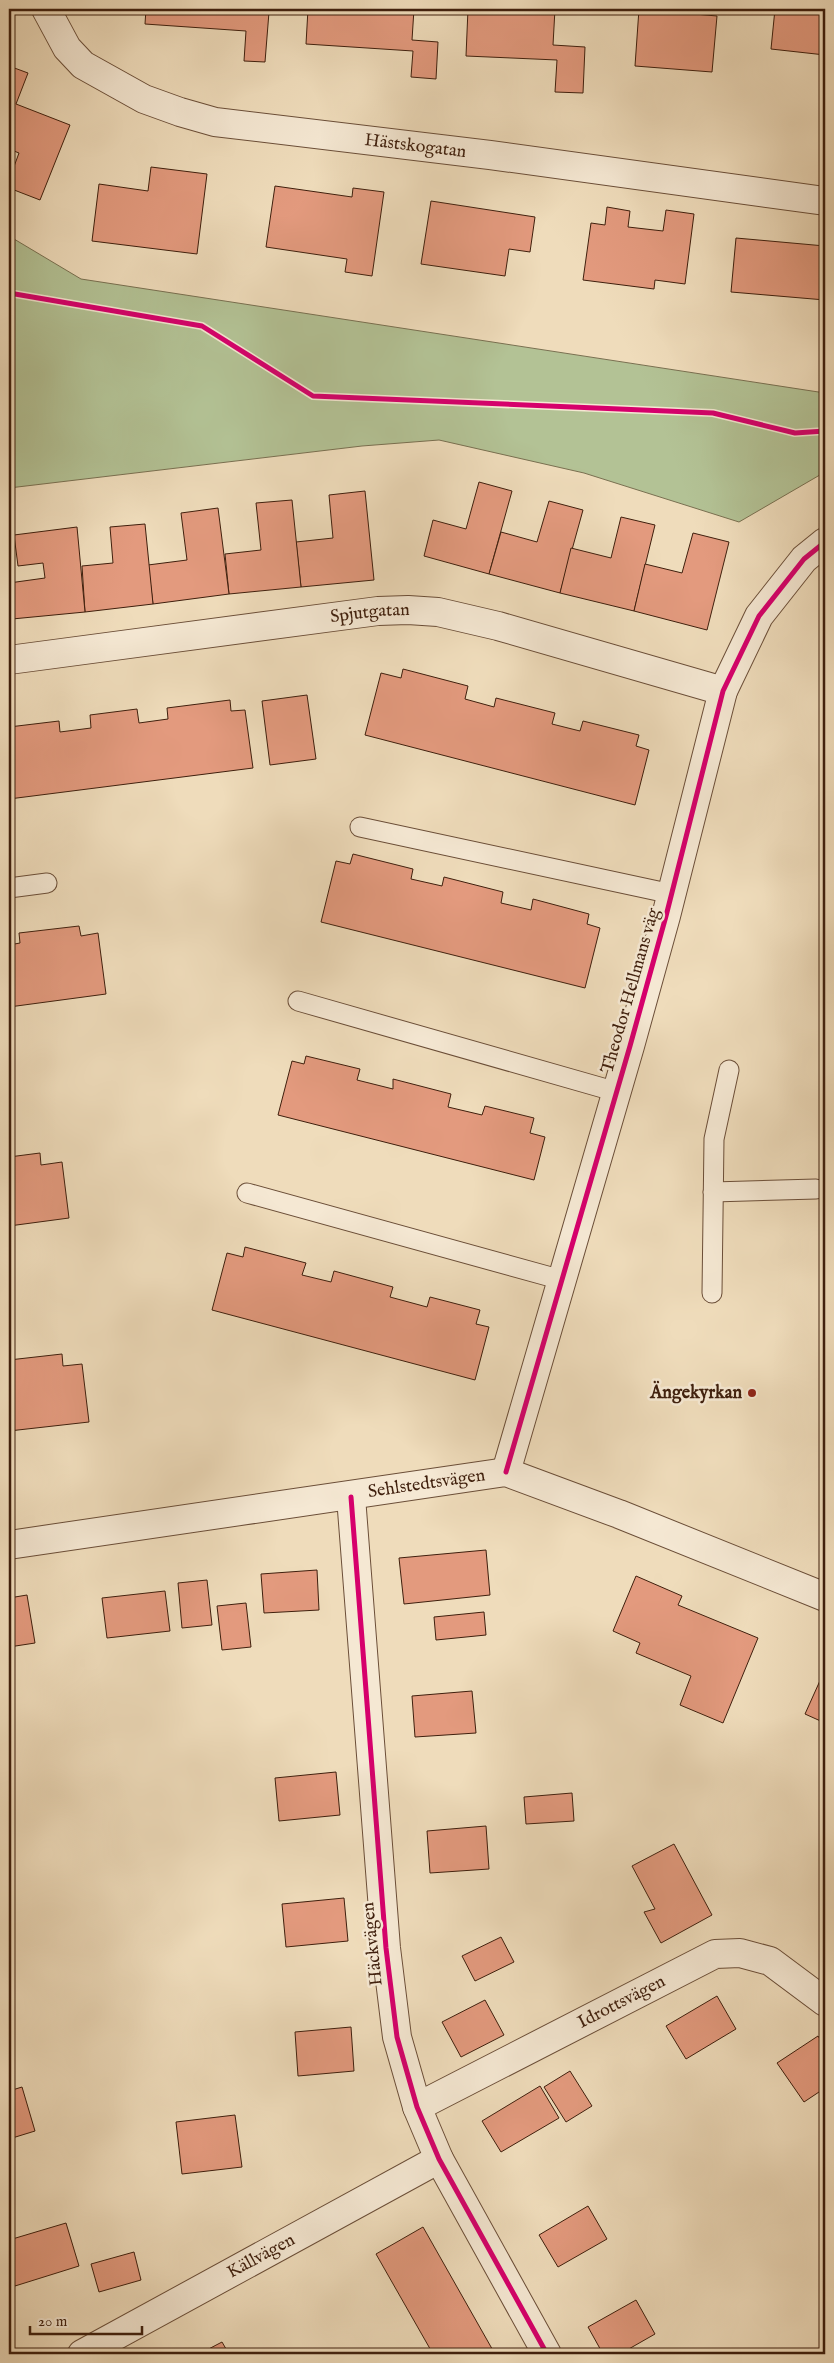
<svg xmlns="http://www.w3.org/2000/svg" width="834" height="2363" font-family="'IM FELL English',serif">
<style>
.green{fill:#b3c295;stroke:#797051}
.building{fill:#e39a7e;stroke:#3f1f0d}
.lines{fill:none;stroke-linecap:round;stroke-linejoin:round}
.lane-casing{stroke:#6b4e38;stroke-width:21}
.street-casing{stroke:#6b4e38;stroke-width:30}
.lane{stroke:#f5e8d3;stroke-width:19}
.street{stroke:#f5e8d3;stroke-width:28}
.cycleway-casing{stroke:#f5e8d3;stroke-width:8}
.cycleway{stroke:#d6006c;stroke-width:5}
.poi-dot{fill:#8f2418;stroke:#f5e8d3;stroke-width:2}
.labels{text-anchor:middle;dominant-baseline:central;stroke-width:5;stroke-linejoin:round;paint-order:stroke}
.street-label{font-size:18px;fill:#3f1f0d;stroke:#f5e8d3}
.poi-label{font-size:18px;font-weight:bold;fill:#3f1f0d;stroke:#f5e8d3;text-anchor:end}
</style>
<rect width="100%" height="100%" fill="#efdcbb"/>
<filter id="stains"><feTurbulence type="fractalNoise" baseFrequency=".004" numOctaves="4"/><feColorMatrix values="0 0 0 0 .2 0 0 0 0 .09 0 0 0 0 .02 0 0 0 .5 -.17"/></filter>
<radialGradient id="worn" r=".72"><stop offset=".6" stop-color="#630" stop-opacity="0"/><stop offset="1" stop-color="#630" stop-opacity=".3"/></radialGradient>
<polygon class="green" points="9,236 81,279 825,393 825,472 739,522 584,473 439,440 362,446 9,488"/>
<g class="building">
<polygon points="146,9 247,9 247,11 269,12 265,62 244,61 246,31 145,24"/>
<polygon points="308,9 414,9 412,40 438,42 436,79 411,77 413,51 306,44"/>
<polygon points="468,9 555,9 553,45 585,47 583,93 555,92 557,60 466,56"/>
<polygon points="639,9 717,16 712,72 635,66"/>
<polygon points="775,9 825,9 825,55 771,49"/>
<polygon points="9,66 28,73 16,104 70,125 40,200 9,188 9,180 19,153 9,149"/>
<polygon points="151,167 207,174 197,254 92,241 99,184 148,191"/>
<polygon points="275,186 352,197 353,188 384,192 372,276 345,272 347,259 266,247"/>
<polygon points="431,201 535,217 530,252 509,249 505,276 421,264"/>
<polygon points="607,207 630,211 628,227 663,231 666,210 694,214 685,284 655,280 654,289 583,280 591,223 605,225"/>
<polygon points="736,238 825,246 825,348 821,347 825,300 731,292"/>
<polygon points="479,482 512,491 489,574 424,556 433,520 466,529"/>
<polygon points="365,491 374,580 301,587 296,542 333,538 329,495"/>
<polygon points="292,500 301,587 229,594 225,554 261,550 256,503"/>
<polygon points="549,501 583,510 560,593 489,574 501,532 537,542"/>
<polygon points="218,508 229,594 153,604 148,565 187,560 181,513"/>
<polygon points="621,517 655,525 634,611 560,593 571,548 611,558"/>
<polygon points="145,524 153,604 85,612 82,566 113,563 110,527"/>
<polygon points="77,527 85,612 12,619 9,583 45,578 43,563 18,566 14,535"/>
<polygon points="693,533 729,542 707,630 634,611 645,564 682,573"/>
<polygon points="9,588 12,619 9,619"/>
<polygon points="403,669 468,686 465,699 494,707 496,698 555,713 552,724 580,731 583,721 639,735 636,746 649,750 635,805 365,735 381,673 401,678"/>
<polygon points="307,695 316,759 270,765 262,701"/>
<polygon points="230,700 231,711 245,710 253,768 9,799 9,727 59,721 60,732 91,728 90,715 137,709 139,723 168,719 167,708"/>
<polygon points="353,854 413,869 411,879 442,886 444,877 503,892 501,903 531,910 533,899 589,914 587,924 600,928 585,988 321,922 336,861 350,864"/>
<polygon points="79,926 81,936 98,933 106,994 9,1007 9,945 20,943 19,933"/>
<polygon points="306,1056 360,1069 357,1080 393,1089 393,1079 451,1094 448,1107 482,1115 485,1106 534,1118 530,1133 545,1137 534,1180 278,1115 292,1061 304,1064"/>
<polygon points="40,1153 41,1165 62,1162 69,1218 9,1226 9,1157"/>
<polygon points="245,1247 306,1263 302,1275 331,1282 334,1271 393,1287 390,1297 427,1307 430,1297 480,1310 476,1324 489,1327 475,1380 212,1310 227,1253 243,1257"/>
<polygon points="62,1354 63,1366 82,1364 89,1422 9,1431 9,1360"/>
<polygon points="486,1550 490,1595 404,1604 399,1558"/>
<polygon points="317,1570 319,1610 264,1613 261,1574"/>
<polygon points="636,1576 682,1596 678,1605 758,1638 723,1723 680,1705 691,1676 636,1653 640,1643 613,1631"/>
<polygon points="207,1580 212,1625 182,1628 178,1583"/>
<polygon points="165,1591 170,1631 107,1638 102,1598"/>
<polygon points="27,1595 35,1643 9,1647 9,1598"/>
<polygon points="246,1603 251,1647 222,1650 217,1606"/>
<polygon points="484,1612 486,1635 436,1640 434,1617"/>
<polygon points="823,1674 825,1675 825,1723 805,1714"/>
<polygon points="472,1691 476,1733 415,1737 412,1696"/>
<polygon points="336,1772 340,1815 279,1821 275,1778"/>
<polygon points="572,1793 574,1821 526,1824 524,1797"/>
<polygon points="486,1826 489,1869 430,1873 427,1831"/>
<polygon points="674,1844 712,1915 661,1943 644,1912 655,1909 632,1866"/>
<polygon points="344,1898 348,1941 286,1947 282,1904"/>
<polygon points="501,1937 514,1962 475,1981 462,1956"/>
<polygon points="717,1996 736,2029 686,2059 666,2026"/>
<polygon points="485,2000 504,2035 461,2057 442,2022"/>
<polygon points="9,2004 12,2016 9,2017"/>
<polygon points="351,2027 354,2071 298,2076 295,2032"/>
<polygon points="818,2036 825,2047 825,2088 804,2102 777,2063"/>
<polygon points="570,2071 592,2106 566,2122 544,2087"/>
<polygon points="540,2086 559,2118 501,2152 482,2121"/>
<polygon points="22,2087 35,2131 9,2139 9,2091"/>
<polygon points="235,2115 242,2167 182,2174 176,2122"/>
<polygon points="588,2206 607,2239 558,2267 539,2235"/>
<polygon points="66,2223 79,2266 15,2286 9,2265 9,2240"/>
<polygon points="423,2227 495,2354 433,2354 376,2254"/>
<polygon points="134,2252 141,2280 99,2292 91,2264"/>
<polygon points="636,2300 655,2334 620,2354 603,2354 588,2327"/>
<polygon points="222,2342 229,2354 199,2354"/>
</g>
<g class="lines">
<g class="lane-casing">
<g id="lane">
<polyline points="360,827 672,894"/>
<polyline points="9,888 47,883"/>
<polyline points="298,1001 617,1092"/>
<polyline points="713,1192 816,1189"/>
<polyline points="247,1193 562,1280"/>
<polyline points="712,1293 714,1139 729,1070"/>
</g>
</g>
<g class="street-casing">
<g id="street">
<path id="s1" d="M46 9 67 48 83 65 144 99 180 112 215 122 490 155 825 201"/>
<path id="s2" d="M9 660 378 611 408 610 438 612 498 626 723 691"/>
<polyline points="506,1472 630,1046 666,916 723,691 759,616 804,559 825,542"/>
<polyline points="351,1497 386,1948 397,2037 417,2107 439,2159 547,2354"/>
<path id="s3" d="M9 1545 506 1472 619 1514 825 1597"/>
<path id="s4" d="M417 2107 715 1954 740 1953 770 1961 825 2002"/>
<path id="s5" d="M82 2354 439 2159"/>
</g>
</g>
<use href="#lane" class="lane"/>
<use href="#street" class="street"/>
<g class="cycleway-casing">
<g id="cycleway">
<polyline points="9,293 202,326 313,396 713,413 795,433 825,431"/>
<polyline points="506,1472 630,1046 666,916 723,691 759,616 804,559 825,542"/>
<polyline points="351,1497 386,1948 397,2037 417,2107 439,2159 547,2354"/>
</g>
</g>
<use href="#cycleway" class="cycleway"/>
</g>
<circle class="poi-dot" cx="752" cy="1393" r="5"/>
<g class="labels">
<g class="street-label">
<text stroke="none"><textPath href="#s1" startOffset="414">Hästskogatan</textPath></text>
<text stroke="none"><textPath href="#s2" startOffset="364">Spjutgatan</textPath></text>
<text transform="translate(631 991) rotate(-74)">Theodor Hellmans väg</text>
<text stroke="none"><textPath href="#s3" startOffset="422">Sehlstedtsvägen</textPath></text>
<text transform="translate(373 1944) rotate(-96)">Häckvägen</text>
<text stroke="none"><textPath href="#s4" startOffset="230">Idrottsvägen</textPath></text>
<text stroke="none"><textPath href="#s5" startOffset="204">Källvägen</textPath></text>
</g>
<g class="poi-label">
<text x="742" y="1393">Ängekyrkan</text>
</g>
</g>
<rect width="834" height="2363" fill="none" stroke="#efdcbb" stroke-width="30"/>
<rect x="10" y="10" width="814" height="2343" fill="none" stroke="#3f1f0d" stroke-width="2.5"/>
<rect x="15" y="15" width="804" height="2333" fill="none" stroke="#3f1f0d"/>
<path d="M30 2326v8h112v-8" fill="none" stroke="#3f1f0d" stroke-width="2.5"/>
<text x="38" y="2326" font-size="15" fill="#3f1f0d" stroke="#f5e8d3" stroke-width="4" paint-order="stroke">20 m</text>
<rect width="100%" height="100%" filter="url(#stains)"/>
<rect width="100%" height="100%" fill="url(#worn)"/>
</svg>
